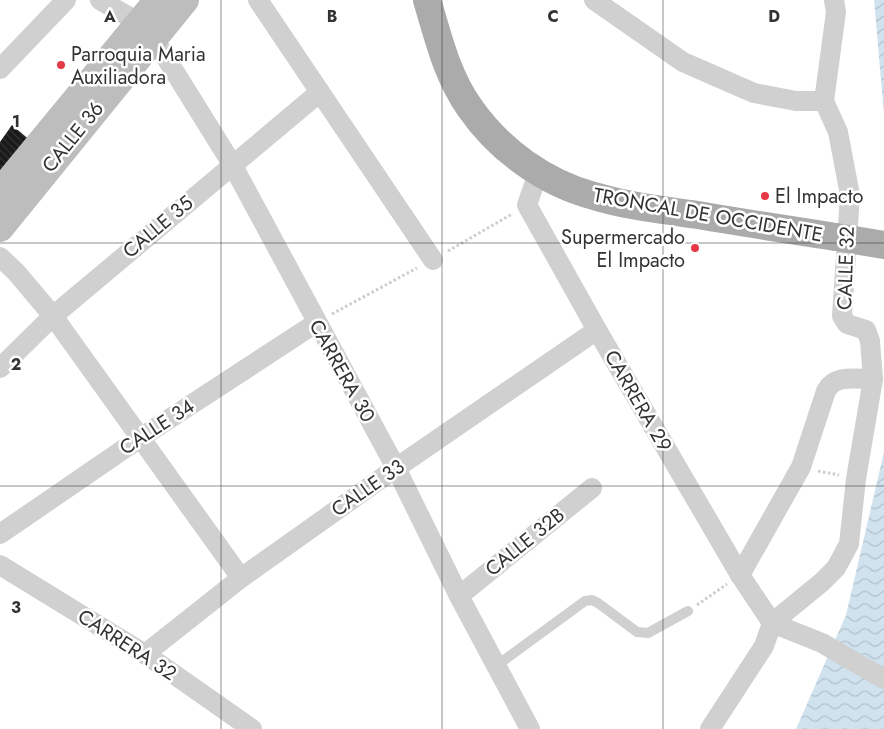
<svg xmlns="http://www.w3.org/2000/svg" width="884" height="729" font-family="Jost,sans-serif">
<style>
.water{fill:url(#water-waves)}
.building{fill:url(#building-back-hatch)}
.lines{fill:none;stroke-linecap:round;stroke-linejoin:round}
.path{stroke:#cdcdcd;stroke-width:3;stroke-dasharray:2.5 2.5;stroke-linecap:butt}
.lane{stroke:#d0d0d0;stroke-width:10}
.street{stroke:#d0d0d0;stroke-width:20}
.secondary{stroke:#bdbdbd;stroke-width:28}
.primary{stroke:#ababab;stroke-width:28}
.primary-bridge{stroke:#ababab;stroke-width:28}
.grid{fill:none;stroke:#333;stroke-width:1;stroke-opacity:0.55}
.poi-dot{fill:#e63946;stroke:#fff;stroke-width:2}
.labels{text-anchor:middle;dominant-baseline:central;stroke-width:5;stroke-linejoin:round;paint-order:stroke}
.poi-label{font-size:20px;fill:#333;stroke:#fff;text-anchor:start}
.street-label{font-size:20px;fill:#333;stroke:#fff}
.grid-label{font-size:16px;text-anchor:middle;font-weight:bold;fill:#333;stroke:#fff;stroke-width:5;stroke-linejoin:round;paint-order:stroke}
</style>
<defs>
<pattern id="water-waves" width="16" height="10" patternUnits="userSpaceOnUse" patternTransform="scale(1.25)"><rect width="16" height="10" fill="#cfe2ee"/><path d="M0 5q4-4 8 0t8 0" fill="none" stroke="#b2c2cd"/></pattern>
<pattern id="building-back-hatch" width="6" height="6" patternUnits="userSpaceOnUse" patternTransform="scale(1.25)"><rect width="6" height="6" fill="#1a1a1a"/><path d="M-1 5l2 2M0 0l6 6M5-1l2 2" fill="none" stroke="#333"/></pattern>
</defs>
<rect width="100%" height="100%" fill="#fff"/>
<g class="water">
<polygon points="874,0 884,0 884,114"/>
<polygon points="884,452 884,729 796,729 846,615"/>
</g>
<polygon class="building" points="12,125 32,142 0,188 0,142"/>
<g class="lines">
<g class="path">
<polyline points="448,251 512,214"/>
<polyline points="332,314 417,268"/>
<polyline points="818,471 839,475"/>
<polyline points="697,605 727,584"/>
</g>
<polyline class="lane" points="496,666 585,601 592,600 598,603 637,632 648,633 688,611"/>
<g class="street">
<polyline points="100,0 138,22 153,37 232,164 396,468 459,596 530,729"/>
<polyline points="258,0 433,260"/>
<polyline points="594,0 683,62 754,93 796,101 824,101"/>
<polyline points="0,69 66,0"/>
<polyline points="824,101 836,12 834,0"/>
<polyline points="538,173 527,205 597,330 740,575 772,623 822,643 884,679"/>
<polyline points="0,257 16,272 53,316 241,578"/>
<polyline points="0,368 53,316 320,92"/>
<polyline points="0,534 140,438 316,323"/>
<polyline points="0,565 145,654 252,729"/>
<path d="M740 575 801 467 826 391C835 374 856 379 873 379"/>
<polyline points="459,596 592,488"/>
<polyline points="145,654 241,578 396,468 597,330"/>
<polyline points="710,729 764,646 772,623 822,582 836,568 849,544 856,479 873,379 870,341 866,330 847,324 842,316 850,195 838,132 824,101"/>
</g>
<g class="secondary">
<polyline points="0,192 158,0"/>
<polyline points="0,228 185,0"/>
</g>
<path class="primary" d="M427 0C438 37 447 76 470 108 499 150 545 183 594 196 627 206 663 210 698 215 744 223 790 230 836 237"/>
<polyline class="primary-bridge" points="836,237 884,245"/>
</g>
<path class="grid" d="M221 0V729M442 0V729M663 0V729M0 243H884M0 486H884"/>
<g class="poi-dot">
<circle cx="61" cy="65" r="5"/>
<circle cx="765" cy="196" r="5"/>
<circle cx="695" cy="248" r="5"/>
</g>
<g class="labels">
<g class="poi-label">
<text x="71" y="54">Parroquia Maria<tspan x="71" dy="23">Auxiliadora</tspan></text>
<text x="775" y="196">El Impacto</text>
<text x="685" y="237" text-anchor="end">Supermercado<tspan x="685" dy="23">El Impacto</tspan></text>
</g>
<g class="street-label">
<text transform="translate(73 137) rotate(-51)">CALLE 36</text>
<text transform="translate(708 215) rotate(10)">TRONCAL DE OCCIDENTE</text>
<text transform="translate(158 227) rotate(-40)">CALLE 35</text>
<text transform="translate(846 268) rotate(-88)">CALLE 32</text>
<text transform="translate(342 371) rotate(61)">CARRERA 30</text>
<text transform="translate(638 401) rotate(60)">CARRERA 29</text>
<text transform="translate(157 427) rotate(-33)">CALLE 34</text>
<text transform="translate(368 488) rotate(-35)">CALLE 33</text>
<text transform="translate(525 542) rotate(-39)">CALLE 32B</text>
<text transform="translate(127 645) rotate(33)">CARRERA 32</text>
</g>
</g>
<g class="grid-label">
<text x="110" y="22">A</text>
<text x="332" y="22">B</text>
<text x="553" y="22">C</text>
<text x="774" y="22">D</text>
<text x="16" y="127">1</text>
<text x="16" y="370">2</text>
<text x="16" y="613">3</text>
</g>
</svg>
